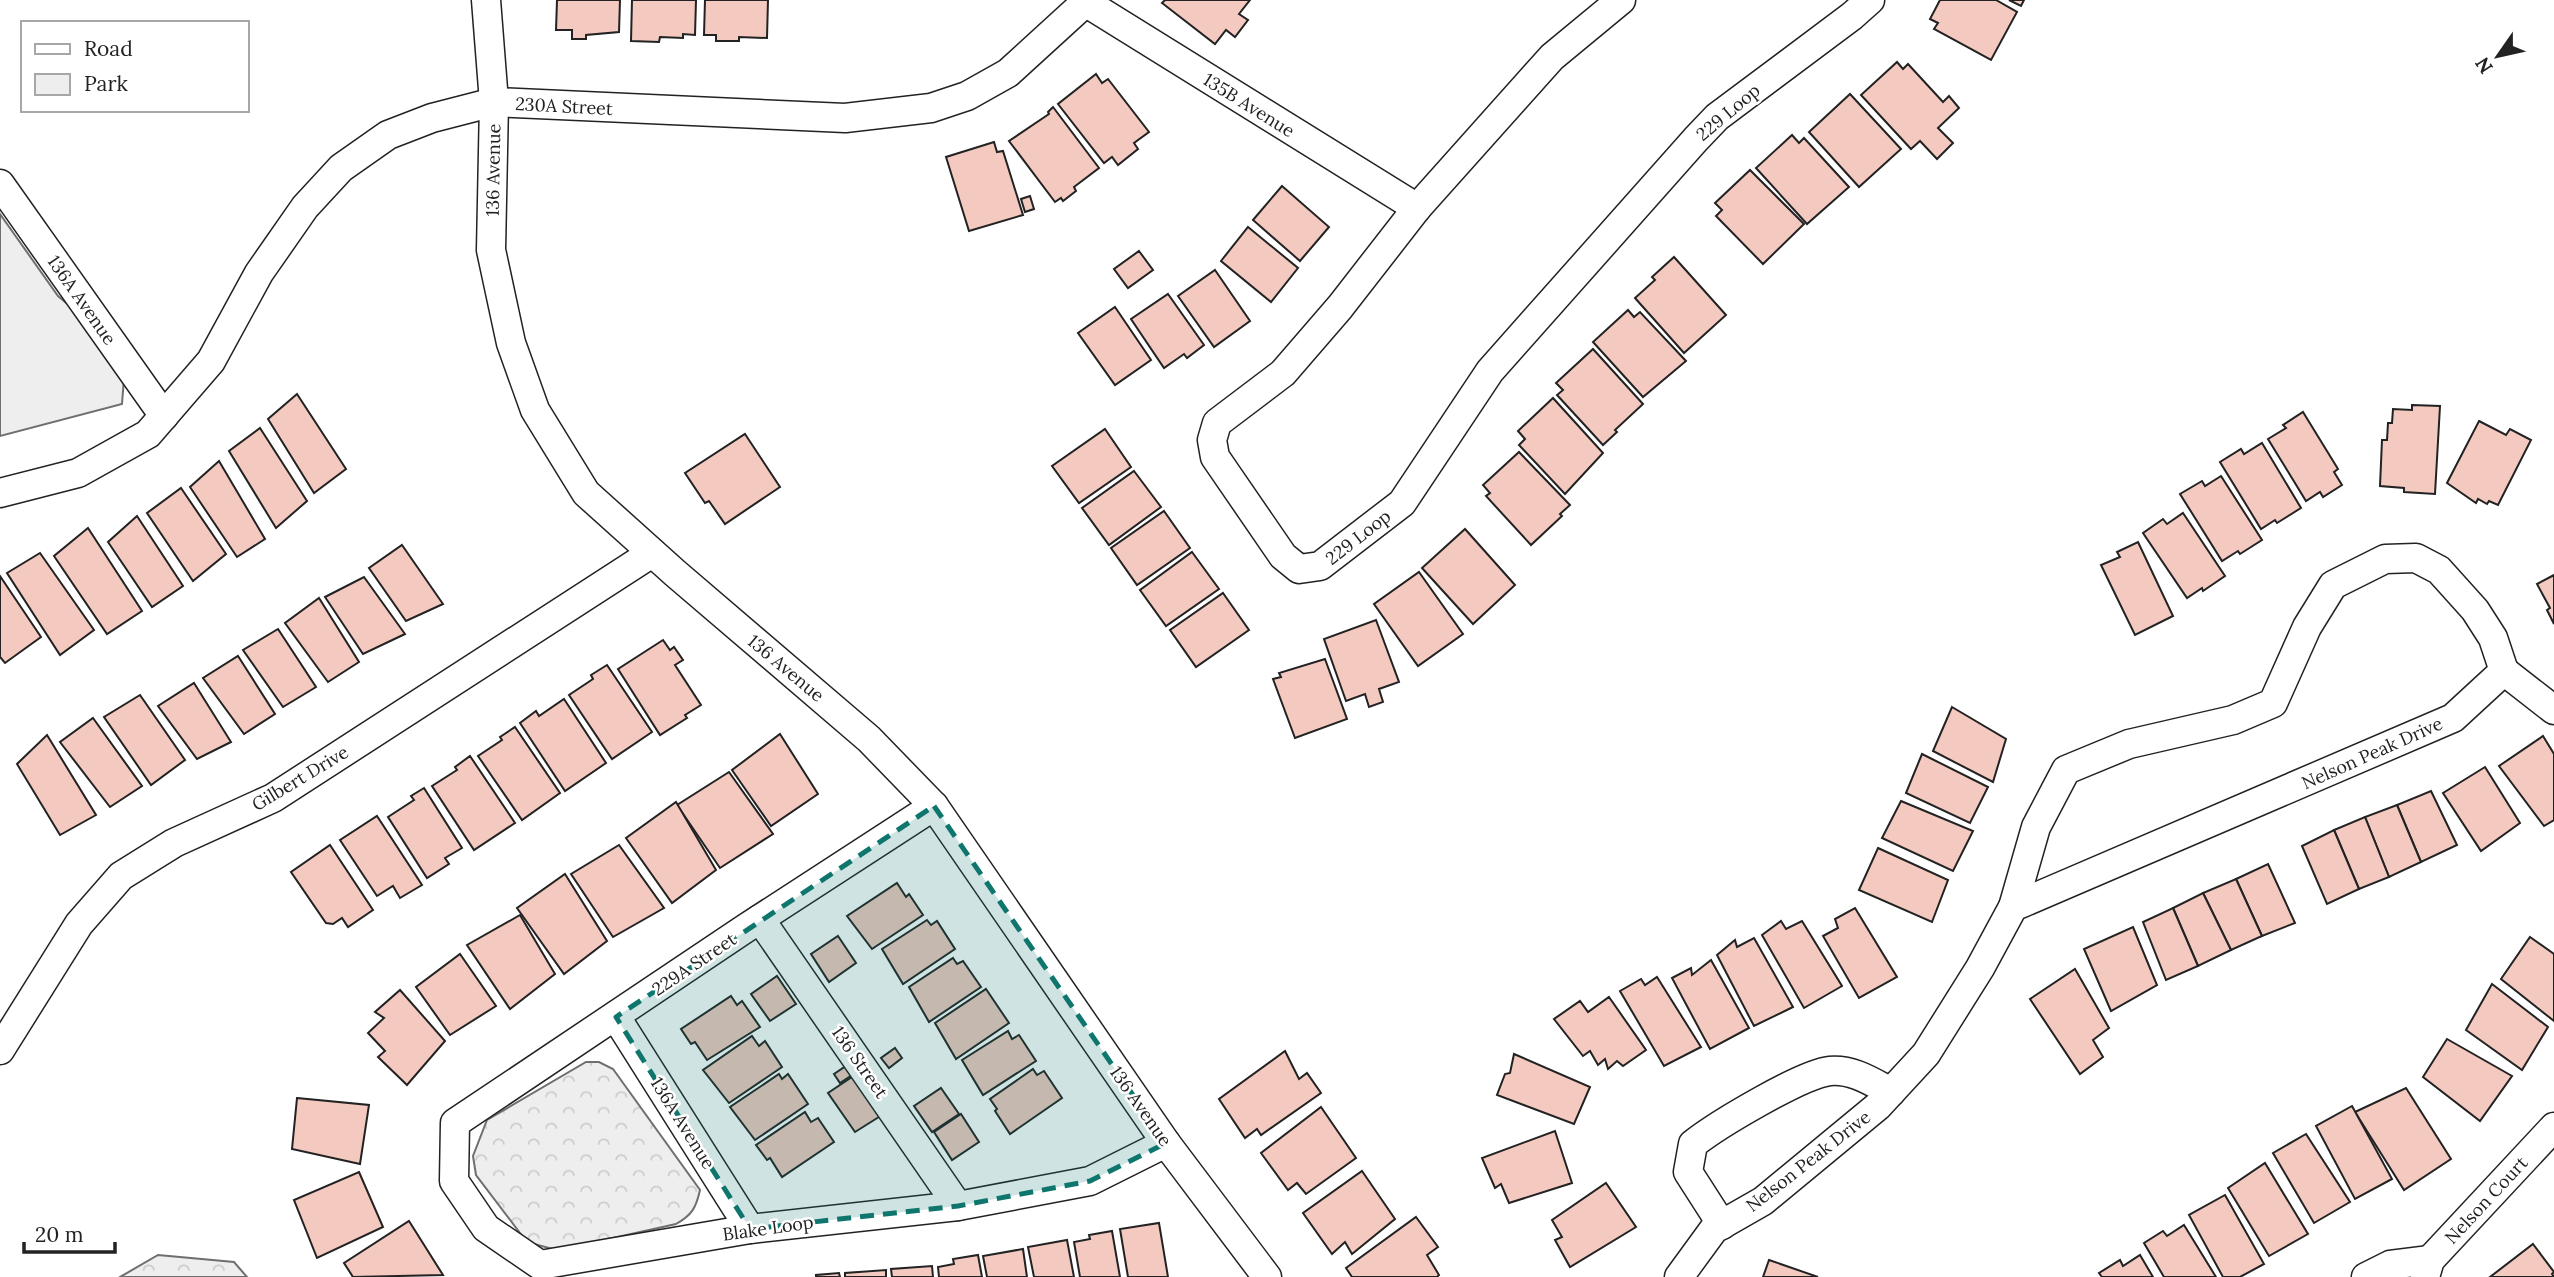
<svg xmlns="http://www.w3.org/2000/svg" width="2554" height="1277" font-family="Lora,serif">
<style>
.forest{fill:url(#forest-crowns);stroke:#6f6f6f;stroke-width:2}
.park{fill:#eee;stroke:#6f6f6f;stroke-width:2}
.building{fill:#f3c9c0;stroke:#222;stroke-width:2}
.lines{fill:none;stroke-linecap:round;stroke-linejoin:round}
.street-casing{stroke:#222;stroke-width:31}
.street{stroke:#fff;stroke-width:28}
.marked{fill:#0f766e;fill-opacity:0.2;stroke:#0f766e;stroke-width:5;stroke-dasharray:14 9;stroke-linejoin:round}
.labels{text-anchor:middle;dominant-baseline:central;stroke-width:5;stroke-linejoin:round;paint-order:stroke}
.street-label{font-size:18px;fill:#222;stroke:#fff}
</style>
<defs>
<pattern id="forest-crowns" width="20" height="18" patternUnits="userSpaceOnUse" patternTransform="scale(1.75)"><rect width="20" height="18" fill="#eee"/><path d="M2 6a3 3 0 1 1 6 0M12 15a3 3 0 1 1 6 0" fill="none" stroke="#ccc"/></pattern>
</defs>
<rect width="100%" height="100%" fill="#fff"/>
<g class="forest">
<path d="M586 1062H599L613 1069 700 1190C696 1208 692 1215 676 1224L559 1250 549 1248 534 1244 523 1237 476 1175 473 1156 487 1120Z"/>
<polygon points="158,1255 234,1262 247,1277 120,1277"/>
</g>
<polygon class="park" points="0,214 58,296 126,353 122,404 0,436"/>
<g class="building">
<polygon points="557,0 620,0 619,32 586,35 586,39 572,39 572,30 556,30"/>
<polygon points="632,0 696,0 695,35 683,34 683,38 660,37 659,42 631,41"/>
<polygon points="705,0 768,0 767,38 739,37 739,41 716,41 716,35 704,35"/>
<polygon points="1165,0 1250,0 1239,14 1248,20 1235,37 1226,30 1215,44 1162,3"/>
<polygon points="1940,0 1996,0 2017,12 1991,60 1934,29 1938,23 1930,19"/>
<polygon points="2009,0 2024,0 2021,6"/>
<polygon points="1897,62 1903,69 1908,64 1943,102 1949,96 1959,108 1938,128 1953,143 1937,159 1920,141 1911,149 1861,95"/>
<polygon points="1096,74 1102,83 1108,79 1149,132 1134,143 1138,149 1118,165 1112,157 1104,163 1058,104"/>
<polygon points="1850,94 1901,149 1859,187 1809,132"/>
<polygon points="1053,107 1099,168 1074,187 1076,191 1063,201 1061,198 1055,202 1009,141 1049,114 1048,112"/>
<polygon points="1792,135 1799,143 1804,138 1849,187 1807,224 1756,168"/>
<polygon points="994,142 997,152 1003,151 1023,215 969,231 946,157"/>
<polygon points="1750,170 1804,224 1763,264 1716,216 1722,210 1715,203"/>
<polygon points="1282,186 1329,227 1300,261 1253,220"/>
<polygon points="1030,196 1034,209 1025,212 1021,199"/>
<polygon points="1248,227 1298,268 1271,302 1221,261"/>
<polygon points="1139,251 1153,270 1128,288 1114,269"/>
<polygon points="1674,257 1726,315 1684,353 1635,298 1655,280 1652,277"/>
<polygon points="1215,270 1250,321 1214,347 1178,296"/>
<polygon points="1168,294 1204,345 1187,358 1184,354 1164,368 1131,319"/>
<polygon points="1115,307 1151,360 1115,385 1078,333"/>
<polygon points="1628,310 1634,317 1640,312 1686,361 1643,397 1593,342"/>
<polygon points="1593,349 1643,404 1615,430 1617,432 1603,445 1557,395 1563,390 1556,383"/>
<polygon points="297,394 346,469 314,493 268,419"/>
<polygon points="1553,398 1603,453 1565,494 1519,445 1525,439 1518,431"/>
<polygon points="2412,405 2440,406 2435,494 2404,492 2404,488 2380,486 2382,440 2387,440 2388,423 2392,423 2393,409 2412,410"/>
<polygon points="2303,412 2338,469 2334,472 2342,485 2323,497 2320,492 2306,501 2268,439 2286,428 2283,425"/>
<polygon points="2479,421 2506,435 2510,429 2531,440 2498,505 2489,501 2487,504 2478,499 2476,503 2447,483"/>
<polygon points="260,428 307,501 276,528 229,451"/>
<polygon points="1105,429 1131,467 1079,503 1052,466"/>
<polygon points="745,434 780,487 725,524 709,501 705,503 685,473"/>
<polygon points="2262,443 2301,508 2277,523 2275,520 2261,529 2220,462 2241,449 2244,454"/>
<polygon points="1519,452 1570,505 1560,514 1562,516 1531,545 1486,496 1490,493 1483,485"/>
<polygon points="219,461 265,539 237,557 190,487"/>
<polygon points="1134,471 1161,507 1109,545 1082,508"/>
<polygon points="2221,476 2262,540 2240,554 2238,551 2222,561 2180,494 2202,481 2205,486"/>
<polygon points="181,488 226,554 193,581 147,513"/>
<polygon points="1164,511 1190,548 1137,585 1111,548"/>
<polygon points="2183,513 2225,576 2203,591 2202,588 2187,598 2143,533 2163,519 2167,524"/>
<polygon points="137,516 183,586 152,607 108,542"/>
<polygon points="88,528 142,611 107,634 54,556"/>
<polygon points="1465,529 1515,585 1473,624 1422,568"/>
<polygon points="2138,542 2173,616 2135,635 2101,565 2120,557 2117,552"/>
<polygon points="402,545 443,604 406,621 369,568"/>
<polygon points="1192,552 1219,589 1166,626 1140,590"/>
<polygon points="40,553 94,630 60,655 7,573"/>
<polygon points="1419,572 1463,634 1418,666 1374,604"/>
<polygon points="2554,575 2554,624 2547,610 2550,608 2537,584"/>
<polygon points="0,576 41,637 5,663 0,657"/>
<polygon points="364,577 405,634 363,654 325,597"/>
<polygon points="1223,593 1249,630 1196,667 1170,630"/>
<polygon points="319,598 359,662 328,682 285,623"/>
<polygon points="1376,620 1399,682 1379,689 1383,702 1369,707 1365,694 1346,701 1324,639"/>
<polygon points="278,629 316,687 283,707 243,650"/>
<polygon points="663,640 670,650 674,647 683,660 675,665 701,705 685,715 687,718 660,735 618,669"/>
<polygon points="238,656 275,714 244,734 203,678"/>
<polygon points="1325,659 1347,719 1295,738 1273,679 1281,677 1279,673"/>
<polygon points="607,665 652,732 612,759 569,695 593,679 591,675"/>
<polygon points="194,683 231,742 197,759 158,706"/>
<polygon points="140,695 185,760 151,785 104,717"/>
<polygon points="564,699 606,763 565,791 520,723 536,711 539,716"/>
<polygon points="1952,707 2006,739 1993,782 1933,751"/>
<polygon points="93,718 142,786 110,807 60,742"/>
<polygon points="515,727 560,793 522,820 478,756 502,740 500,737"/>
<polygon points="780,734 818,794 771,826 732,770"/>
<polygon points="47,735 96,815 60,835 17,764"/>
<polygon points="2543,736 2554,754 2554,820 2544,826 2499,766"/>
<polygon points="1922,754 1988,787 1970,823 1906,793"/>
<polygon points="470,756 515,823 474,850 432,786 457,770 455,767"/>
<polygon points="2485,767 2520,823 2481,851 2443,793"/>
<polygon points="729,772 773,834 720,868 677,805"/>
<polygon points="424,788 462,848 445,858 449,864 427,878 388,817 414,800 411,796"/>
<polygon points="2431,791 2457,845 2421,862 2397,805"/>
<polygon points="1901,801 1973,831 1953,871 1882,838"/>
<polygon points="676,802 716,870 672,903 626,838"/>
<polygon points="2397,805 2421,862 2389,877 2365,817"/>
<polygon points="377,816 422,885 400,898 393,886 377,896 340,840"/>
<polygon points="2365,817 2389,877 2359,889 2334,830"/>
<polygon points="2334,830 2359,889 2327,904 2302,846"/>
<polygon points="330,845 373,910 348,927 342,918 333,924 326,923 291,872"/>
<polygon points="619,845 664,908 613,937 571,874"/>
<polygon points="1878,848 1948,880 1932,922 1859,890"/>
<polygon points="2268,864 2295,923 2262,936 2236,879"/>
<polygon points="565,874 607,941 564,974 517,908"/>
<polygon points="2236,879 2262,936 2231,950 2203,893"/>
<polygon points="897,883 906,897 909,894 923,915 872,949 847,916"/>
<polygon points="2203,893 2231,950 2198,966 2173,908"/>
<polygon points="1855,908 1897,977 1859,998 1823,936 1838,928 1835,919"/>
<polygon points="2173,908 2198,966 2166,980 2143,922"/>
<polygon points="520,915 555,974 510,1009 467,945"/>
<polygon points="927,920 931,925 937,921 955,949 903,984 882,949"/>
<polygon points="1781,921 1786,929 1802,921 1842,986 1804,1008 1762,935"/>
<polygon points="2133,927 2157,985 2111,1011 2084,949"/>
<polygon points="838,936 856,963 829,982 811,954"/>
<polygon points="2530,937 2554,954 2554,1021 2501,979"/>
<polygon points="1754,938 1793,1007 1754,1026 1717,955 1735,940 1737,947"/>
<polygon points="460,954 496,1006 450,1035 416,987"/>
<polygon points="953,958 957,964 963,961 981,987 929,1022 909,987"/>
<polygon points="1711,960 1749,1028 1710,1049 1672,978 1691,968 1692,975"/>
<polygon points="2075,969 2109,1028 2093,1040 2103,1057 2080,1074 2030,999"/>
<polygon points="777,976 796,1004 770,1021 751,994"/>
<polygon points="1657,977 1701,1047 1664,1066 1620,991 1641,979 1645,985"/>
<polygon points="2492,984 2548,1027 2522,1070 2466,1030"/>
<polygon points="986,989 1009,1023 956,1059 935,1023"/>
<polygon points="400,990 445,1041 407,1085 378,1057 385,1051 368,1033 384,1018 375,1012"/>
<polygon points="731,996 737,1005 742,1001 760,1027 707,1060 695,1042 691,1044 681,1029"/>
<polygon points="1609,997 1646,1050 1623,1066 1617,1061 1608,1069 1605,1059 1598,1065 1590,1051 1583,1056 1554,1019 1580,1001 1588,1012"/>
<polygon points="1008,1031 1012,1039 1019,1035 1036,1061 983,1095 962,1060"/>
<polygon points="752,1036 759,1046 765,1041 782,1067 729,1103 703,1070"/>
<polygon points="2447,1039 2512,1076 2480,1121 2423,1077"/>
<polygon points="895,1048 902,1058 889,1068 881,1058"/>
<polygon points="1285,1051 1299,1079 1307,1073 1321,1093 1261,1135 1257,1129 1245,1138 1219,1099"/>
<polygon points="1514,1054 1590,1087 1574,1124 1497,1095 1505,1074 1510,1073"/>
<polygon points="846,1066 852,1075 840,1083 834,1074"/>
<polygon points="1033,1069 1037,1075 1044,1071 1062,1098 1010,1134 995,1111 997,1109 990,1099"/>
<polygon points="779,1074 782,1079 788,1074 808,1104 755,1140 730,1107"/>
<polygon points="855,1075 882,1115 855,1132 828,1093"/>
<polygon points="941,1088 959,1114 932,1132 914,1106"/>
<polygon points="2406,1088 2451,1159 2404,1190 2355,1112"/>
<polygon points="297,1098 369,1105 360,1164 292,1149"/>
<polygon points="2352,1106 2392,1179 2355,1199 2316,1126"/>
<polygon points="1321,1107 1356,1158 1306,1194 1297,1183 1288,1190 1261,1153"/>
<polygon points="805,1112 811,1122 818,1118 834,1142 782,1177 770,1158 767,1160 756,1145"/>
<polygon points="961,1114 979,1142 952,1160 934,1132"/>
<polygon points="1555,1131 1572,1183 1509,1203 1501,1184 1495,1188 1482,1158"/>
<polygon points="2306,1134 2350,1202 2314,1223 2273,1153"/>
<polygon points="2265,1163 2308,1234 2269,1256 2228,1188"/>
<polygon points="1362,1171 1395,1219 1352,1254 1345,1242 1332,1254 1303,1213"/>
<polygon points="359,1172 383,1227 317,1258 294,1200"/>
<polygon points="1606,1183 1636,1227 1570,1267 1555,1240 1562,1237 1552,1220"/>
<polygon points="2225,1195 2264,1264 2240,1277 2223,1277 2189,1215"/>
<polygon points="1416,1217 1438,1247 1427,1255 1439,1275 1437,1277 1352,1277 1346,1268"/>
<polygon points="409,1221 443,1275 353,1277 344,1263"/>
<polygon points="1159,1223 1168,1277 1128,1277 1120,1229"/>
<polygon points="2184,1225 2216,1277 2164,1277 2144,1243 2163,1231 2167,1236"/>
<polygon points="1112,1231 1120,1277 1080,1277 1074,1242 1090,1239 1089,1235"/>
<polygon points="1067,1240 1074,1277 1034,1277 1028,1247"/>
<polygon points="2533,1244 2554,1272 2552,1274 2554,1277 2490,1277"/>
<polygon points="1023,1249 1027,1277 987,1277 983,1256"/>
<polygon points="978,1255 982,1277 939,1277 938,1267 954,1264 953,1259"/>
<polygon points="2140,1255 2153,1277 2102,1277 2099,1273 2120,1260 2123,1266"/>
<polygon points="1769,1260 1818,1277 1763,1277"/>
<polygon points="932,1266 933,1277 892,1277 891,1269"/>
<polygon points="886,1270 886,1277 845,1277 845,1273"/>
<polygon points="839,1273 840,1277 816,1277 816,1275"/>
</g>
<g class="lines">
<g class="street-casing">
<g id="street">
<polyline points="486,0 494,102 491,250 511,343 535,410 586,493 675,573 869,739 934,806 1166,1143 1267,1277"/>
<polyline points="1082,0 1417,208"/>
<polyline points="1621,0 1552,57 1417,208 1340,307 1283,373 1217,423 1212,440 1215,457 1283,556 1299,569 1320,566 1402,503 1490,371 1696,139 1717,117 1852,16 1870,0"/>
<polyline points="0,184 164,416"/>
<polyline points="0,493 78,473 148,434 211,361 259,273 305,207 341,168 388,135 432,118 494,102 845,118 931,108 967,96 1008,73 1088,0"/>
<polyline points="2504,671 2554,710"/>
<polyline points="934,806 746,928 455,1123 454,1181 486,1228 540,1265 750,1229 958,1206 1090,1181 1166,1143"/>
<polyline points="2013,907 2036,827 2066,770 2129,744 2233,720 2273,703 2307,627 2333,585 2385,559 2416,558 2439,570 2475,610 2493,638 2504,671"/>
<polyline points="760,919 958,1206"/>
<polyline points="616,1017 750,1229"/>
<polyline points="0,1050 79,924 121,876 174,843 273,798 652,553"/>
<path d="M1722 1225 1688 1172 1693 1144C1717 1125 1802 1074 1830 1071 1853 1069 1872 1082 1891 1092"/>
<polyline points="1679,1277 1714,1229 1763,1201 1878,1106 1926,1054 1980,968 2013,907 2453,718 2504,671"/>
<polyline points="2366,1277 2390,1265 2430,1260"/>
<polyline points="2425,1277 2430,1260 2554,1127"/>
</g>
</g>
<use href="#street" class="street"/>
</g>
<path class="marked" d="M934 806 1166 1143 1090 1181 958 1206 750 1229 616 1017Z"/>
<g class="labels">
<g class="street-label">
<text transform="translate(1249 105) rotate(32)">135B Avenue</text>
<text transform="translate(564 106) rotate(3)">230A Street</text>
<text transform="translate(1728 112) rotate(-40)">229 Loop</text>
<text transform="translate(493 170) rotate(-89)">136 Avenue</text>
<text transform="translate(82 300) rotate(55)">136A Avenue</text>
<text transform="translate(1358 537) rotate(-38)">229 Loop</text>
<text transform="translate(786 668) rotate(40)">136 Avenue</text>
<text transform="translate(2372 753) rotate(-24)">Nelson Peak Drive</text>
<text transform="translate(300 778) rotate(-31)">Gilbert Drive</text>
<text transform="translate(694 964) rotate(-34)">229A Street</text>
<text transform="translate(860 1062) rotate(55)">136 Street</text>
<text transform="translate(1141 1106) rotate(55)">136 Avenue</text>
<text transform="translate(683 1123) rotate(58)">136A Avenue</text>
<text transform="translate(1808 1161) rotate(-38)">Nelson Peak Drive</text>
<text transform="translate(2486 1200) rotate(-47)">Nelson Court</text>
<text transform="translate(768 1228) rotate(-8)">Blake Loop</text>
</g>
</g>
<rect x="21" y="21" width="228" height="91" fill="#ffffff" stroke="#a7a7a7" stroke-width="2"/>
<rect x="35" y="44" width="35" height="10" fill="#ffffff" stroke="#a7a7a7" stroke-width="2"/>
<text x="84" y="56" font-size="21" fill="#222222">Road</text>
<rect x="35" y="74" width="35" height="21" fill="#eeeeee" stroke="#a7a7a7" stroke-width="2"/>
<text x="84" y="91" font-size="21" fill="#222222">Park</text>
<g transform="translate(2498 56) rotate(236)" stroke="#ffffff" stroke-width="5" paint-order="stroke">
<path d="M0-5L12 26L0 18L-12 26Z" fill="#222222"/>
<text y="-10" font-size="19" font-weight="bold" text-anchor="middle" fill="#222222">N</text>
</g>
<path d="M24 1242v10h91v-10" fill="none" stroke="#222222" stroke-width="3.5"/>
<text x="35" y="1242" font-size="21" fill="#222222" stroke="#ffffff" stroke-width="5" paint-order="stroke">20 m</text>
</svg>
